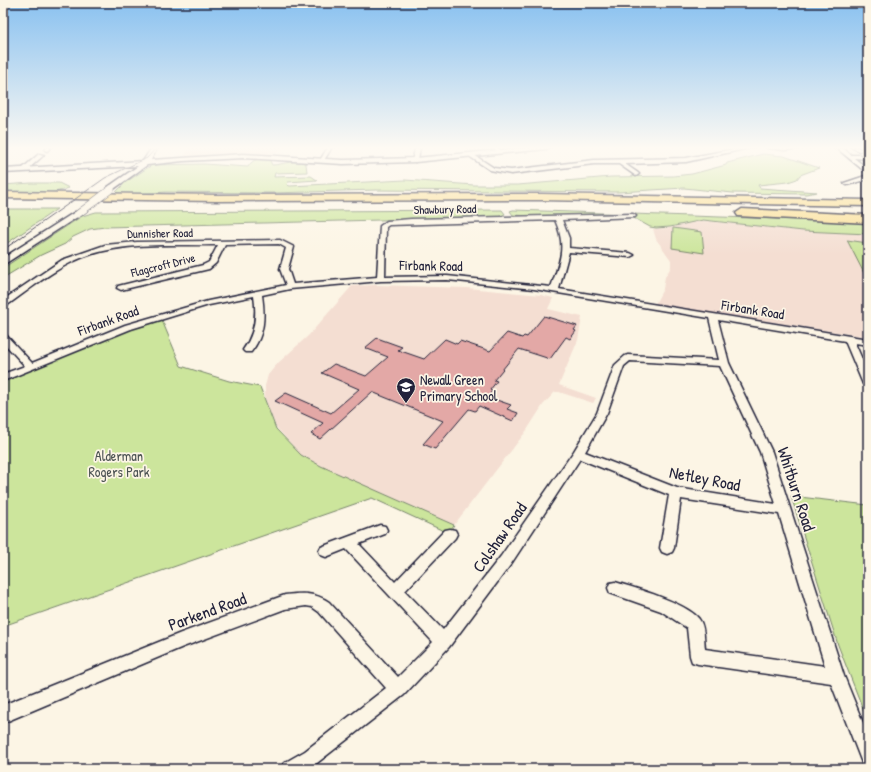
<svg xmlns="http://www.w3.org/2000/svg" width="871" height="772" font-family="'Patrick Hand',sans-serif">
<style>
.built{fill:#f4ded2}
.green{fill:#cce59c;stroke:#77846c}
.building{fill:#e3a8a6;stroke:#22223b}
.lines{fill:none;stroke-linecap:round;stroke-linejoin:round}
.minor-casing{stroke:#22223b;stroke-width:3}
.tertiary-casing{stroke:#22223b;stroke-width:3}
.motorway-casing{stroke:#22223b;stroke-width:3}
.minor{fill:#fcf5e5;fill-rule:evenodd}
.tertiary{fill:#fcf5e5;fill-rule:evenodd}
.motorway{fill:#fadf96;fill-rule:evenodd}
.tram{stroke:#22223b;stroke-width:1}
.tertiary-bridge-casing{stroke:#22223b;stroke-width:8;stroke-linecap:butt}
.tertiary-bridge{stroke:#fcf5e5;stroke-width:7}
.labels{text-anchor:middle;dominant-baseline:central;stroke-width:3.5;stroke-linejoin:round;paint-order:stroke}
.far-street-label{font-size:12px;fill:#22223b;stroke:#fcf5e5}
.street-label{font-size:14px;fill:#22223b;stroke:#fcf5e5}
.poi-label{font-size:14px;fill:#22223b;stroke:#fcf5e5;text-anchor:start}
.park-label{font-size:14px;fill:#4c5353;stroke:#fcf5e5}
.near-street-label{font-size:17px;fill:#22223b;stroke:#fcf5e5}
</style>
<rect width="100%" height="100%" fill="#fcf5e5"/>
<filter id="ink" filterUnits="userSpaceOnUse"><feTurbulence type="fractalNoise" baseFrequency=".025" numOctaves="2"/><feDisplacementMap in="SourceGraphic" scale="8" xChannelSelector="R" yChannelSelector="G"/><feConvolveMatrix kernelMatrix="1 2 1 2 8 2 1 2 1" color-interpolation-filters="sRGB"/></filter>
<g filter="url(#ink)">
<g class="built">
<polygon points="209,147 283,147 275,154 237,153 184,156 187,151 193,148"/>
<polygon points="701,220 804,231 868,234 868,337 655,304 663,289 665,277 671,267 671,260 656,239 653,229 669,228"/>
<polygon points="375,285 467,288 541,295 553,298 548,309 582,317 578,340 559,385 596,398 593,403 559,392 555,392 543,405 527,430 454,525 321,466 301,455 276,427 268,408 265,396 265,386 268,375 277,364 309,335 352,286"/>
</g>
<g class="green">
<path d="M763 154 784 156 819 168 800 175 797 179 788 182 758 185 760 188 817 192 806 194 733 193 684 188 619 192 376 190 272 193 166 192 118 195 115 193 126 182 152 165 204 164 248 167C253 158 259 159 269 159L272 165C282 165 297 158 306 164L307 172 275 173 274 177 311 176 317 180 288 182 287 185 290 186 405 180 474 185H518L611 177 673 176 692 174 726 165 727 163Z"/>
<path d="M31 183H59L69 188C50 196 23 193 3 191V185Z"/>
<polygon points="3,209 57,209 3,246"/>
<polygon points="502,210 505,214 498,217 105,227 90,229 73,237 65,244 41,255 3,278 3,268 82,216 96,212"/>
<polygon points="513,210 868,222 868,234 803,231 703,220 670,227 656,228 650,227 632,217 547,217 513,215 510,211"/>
<polygon points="673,228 702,232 704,253 672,248"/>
<polygon points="847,240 868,243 868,281"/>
<polygon points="161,318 181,366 229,381 260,387 276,429 301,455 321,466 454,525 448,533 372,498 3,626 3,381 51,358"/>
<polygon points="791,496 868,505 868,722 838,645"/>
</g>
<polygon class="building" points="544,316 577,326 574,330 576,331 570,339 566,337 550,359 519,349 494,380 497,381 490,390 492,391 488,397 511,405 507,409 518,413 513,421 479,406 475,411 469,409 435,449 423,444 443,421 372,392 320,439 311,434 323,423 275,401 286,393 331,413 359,389 322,373 334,364 366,376 388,357 365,348 377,338 402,347 398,350 424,359 445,339 457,344 460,341 490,351 507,333 522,338 524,336 527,337"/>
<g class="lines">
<g class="minor-casing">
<g id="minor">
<polygon points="47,147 51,147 47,151 45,150"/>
<polygon points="328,147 332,147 323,162 319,162"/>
<polygon points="416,147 420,147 418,160 415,162 412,160"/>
<polygon points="492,147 497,147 503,152 499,153"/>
<polygon points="745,147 753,147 686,162 625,164 638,173 639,174 636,176 619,164 594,164 511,174 490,170 469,156 474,155 494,168 511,170 594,160 686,158"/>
<polygon points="766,147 810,147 785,150 768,148"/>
<polygon points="833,147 843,148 851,155 868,155 868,159 854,158 868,169 868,174 839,150"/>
<polygon points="851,147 857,147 863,150 859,151"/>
<polygon points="39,154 44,155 27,170 23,170 23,168"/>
<polygon points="868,175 868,179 847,185 844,183"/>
<path d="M633 214 636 216 635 217 562 220 569 238V248L630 253 634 255 630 257 569 252 559 289 868 339V345L855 343 868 373V387L863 384 845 341 718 320 729 363 772 452 844 676 868 735V766L862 763 831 683 698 664 692 662 690 656 687 628 661 611 610 593 608 588 610 583 615 582C635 588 687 603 699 619 705 626 704 641 705 649L825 666 779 514 681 499 674 548 672 552 667 554 662 552 660 548 669 495 580 459 511 564 449 647 404 695 317 763 308 769H281L284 763 305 751 386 688 319 612 312 607 306 606 285 609 183 647 3 723V705L181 633 285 595C302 593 314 592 329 602L398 677 433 642 346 549 326 557 321 555 319 551 321 547 380 525 385 526 387 530 385 534 359 544 395 582 445 530 450 529 455 530 457 534 455 538 405 591 443 630 501 556 574 451 597 413 615 365 625 356 628 355 719 360 709 318 534 289 447 280 381 281 290 289 262 295C265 316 265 335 251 352H245L243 350C255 334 257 316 254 296L209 305 131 329 3 381V374L25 366 3 342V334L6 335 32 363 125 325 208 301 286 285 280 269 286 248 279 244 225 245 216 263 209 269 121 290 117 288 118 286 203 265 209 262 218 245C168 246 115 240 70 263 49 273 26 292 6 306H3V300L62 260 105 245 137 242 280 240 294 247 288 269 293 284 377 277 380 226 387 221 411 219ZM555 220C567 247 560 261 551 287L447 276 385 277 386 227 389 225ZM630 361 720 366 760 452 776 504 677 488 585 452 607 413 624 366Z"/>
</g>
</g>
<g class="tertiary-casing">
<g id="tertiary">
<polygon points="152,147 157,148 151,160 243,154 343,160 415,158 531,147 549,147 546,149 415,162 343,164 243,158 183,161 147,165 111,191 108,191 108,187 138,166 3,173 3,169 143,161"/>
<polygon points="75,212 78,212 82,214 3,265 3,258"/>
</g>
</g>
<g class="motorway-casing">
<g id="motorway">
<polygon points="3,192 217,195 542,194 868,200 868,206 542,200 217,201 3,198"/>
<polygon points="742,209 868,215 868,223 738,216 736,213"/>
</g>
</g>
<use href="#minor" class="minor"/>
<use href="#tertiary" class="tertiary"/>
<use href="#motorway" class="motorway"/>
<polyline class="tram" points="3,250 105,178 147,158 157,147"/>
<g class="tertiary-bridge-casing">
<polyline id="tertiary-bridge" points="78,214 111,189"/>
</g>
<use href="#tertiary-bridge" class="tertiary-bridge"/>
</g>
</g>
<linearGradient id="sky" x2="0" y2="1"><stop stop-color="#89c1f0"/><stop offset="0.58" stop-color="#fefaf3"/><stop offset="1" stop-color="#fefaf3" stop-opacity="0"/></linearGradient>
<rect width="871" height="255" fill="url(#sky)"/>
<defs>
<g id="school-pin" transform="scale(1)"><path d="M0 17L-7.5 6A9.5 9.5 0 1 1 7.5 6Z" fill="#22223b" stroke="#fcf5e5"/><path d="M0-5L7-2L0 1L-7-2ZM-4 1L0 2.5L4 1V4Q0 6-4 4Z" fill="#fff"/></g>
</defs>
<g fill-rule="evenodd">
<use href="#school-pin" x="406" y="387"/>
</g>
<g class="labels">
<g class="far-street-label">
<text transform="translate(445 209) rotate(-1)">Shawbury Road</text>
<text transform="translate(160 233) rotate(-1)">Dunnisher Road</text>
<text transform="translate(163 265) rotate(-14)">Flagcroft Drive</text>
</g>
<g class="street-label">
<text transform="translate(431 265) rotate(1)">Firbank Road</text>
<text transform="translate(753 309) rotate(9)">Firbank Road</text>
<text transform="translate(108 320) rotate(-20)">Firbank Road</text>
</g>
<g class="poi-label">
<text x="420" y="379">Newall Green<tspan x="420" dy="16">Primary School</tspan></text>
</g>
<g class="park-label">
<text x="119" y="455">Alderman<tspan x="119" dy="16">Rogers Park</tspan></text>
</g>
<g class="near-street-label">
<text transform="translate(705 478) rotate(11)">Netley Road</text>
<text transform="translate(797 489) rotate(72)">Whitburn Road</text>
<text transform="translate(499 537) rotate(-55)">Colshaw Road</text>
<text transform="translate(207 611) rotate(-20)">Parkend Road</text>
</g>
</g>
<rect width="871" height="772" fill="none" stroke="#fcf5e5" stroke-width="16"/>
<rect x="8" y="8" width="855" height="756" fill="none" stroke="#22223b" stroke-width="1.5" filter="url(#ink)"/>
</svg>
